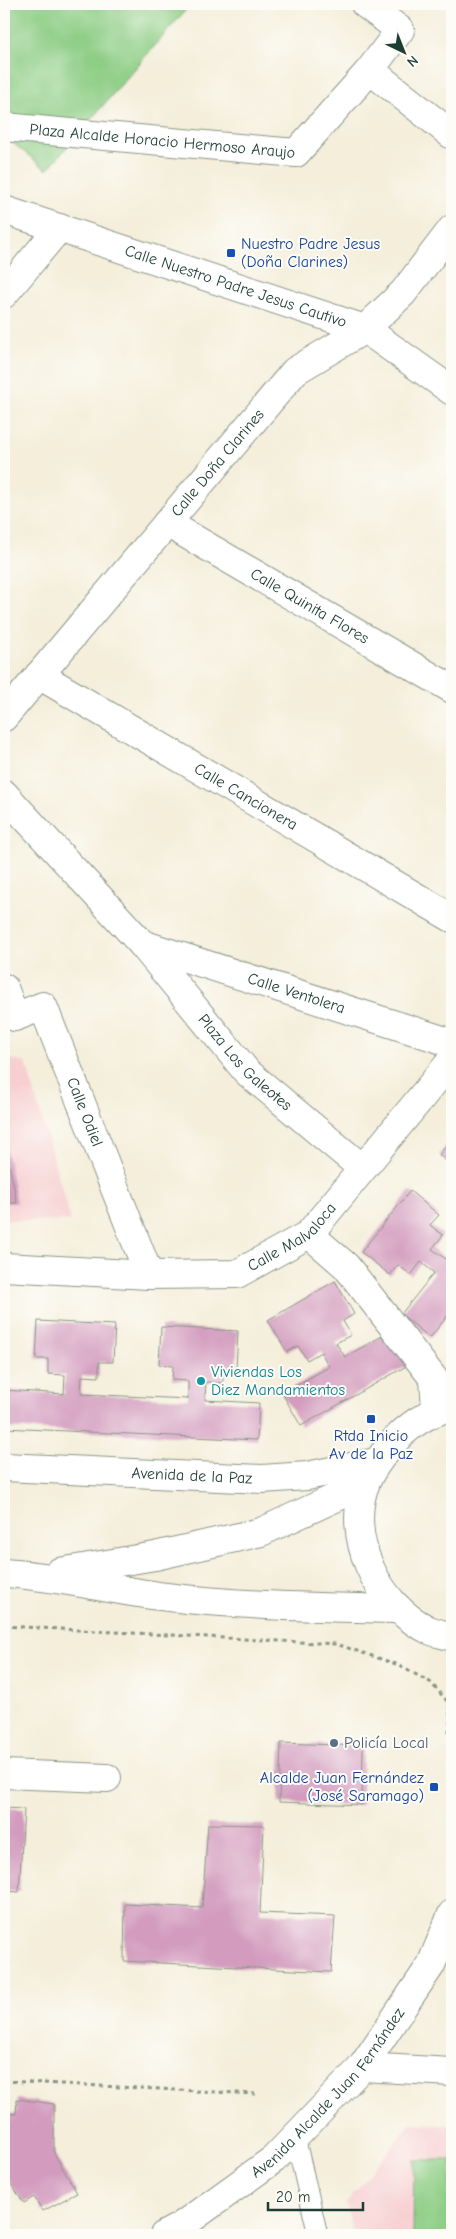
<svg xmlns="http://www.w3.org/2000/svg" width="456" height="2239" font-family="'Comic Neue',sans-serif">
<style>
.built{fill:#f7cfd1}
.green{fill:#8dcd85;stroke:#56855c}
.building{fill:#d39cbf}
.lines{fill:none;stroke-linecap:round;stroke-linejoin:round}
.service-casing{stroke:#8a9687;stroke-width:21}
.pedestrian-casing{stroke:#8a9687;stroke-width:30}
.minor-casing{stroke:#8a9687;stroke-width:30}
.tertiary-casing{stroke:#8a9687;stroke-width:30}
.primary-casing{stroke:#8a9687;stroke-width:30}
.path{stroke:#8a9687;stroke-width:3;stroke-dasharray:4 4;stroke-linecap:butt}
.service{stroke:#fff;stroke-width:19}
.pedestrian{stroke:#fff;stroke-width:28}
.minor{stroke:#fff;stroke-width:28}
.tertiary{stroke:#fff;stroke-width:28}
.primary{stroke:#fff;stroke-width:28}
.transit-dot{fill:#1a4fb4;stroke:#fdfcf7;stroke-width:2}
.culture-dot{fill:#0f9aa8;stroke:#fdfcf7;stroke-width:2}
.service-dot{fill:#5c6f8a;stroke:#fdfcf7;stroke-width:2}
.labels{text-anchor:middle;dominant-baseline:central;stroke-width:4;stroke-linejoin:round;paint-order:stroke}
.street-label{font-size:16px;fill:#1f3d34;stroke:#fdfcf7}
.transit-label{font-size:16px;fill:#164399;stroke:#fdfcf7;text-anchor:start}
.culture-label{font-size:16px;fill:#0d838f;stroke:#fdfcf7;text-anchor:start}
.service-label{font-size:16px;fill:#4e5e75;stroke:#fdfcf7;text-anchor:start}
</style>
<rect width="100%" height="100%" fill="#fdfcf7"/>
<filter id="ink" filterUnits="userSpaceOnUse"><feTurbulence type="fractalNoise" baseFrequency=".02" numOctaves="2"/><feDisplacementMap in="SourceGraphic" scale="10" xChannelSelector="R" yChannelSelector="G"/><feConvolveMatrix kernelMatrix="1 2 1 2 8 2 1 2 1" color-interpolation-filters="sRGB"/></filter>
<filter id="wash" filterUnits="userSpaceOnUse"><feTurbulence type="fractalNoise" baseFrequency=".0096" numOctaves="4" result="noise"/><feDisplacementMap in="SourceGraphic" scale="20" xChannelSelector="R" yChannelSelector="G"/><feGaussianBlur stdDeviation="1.12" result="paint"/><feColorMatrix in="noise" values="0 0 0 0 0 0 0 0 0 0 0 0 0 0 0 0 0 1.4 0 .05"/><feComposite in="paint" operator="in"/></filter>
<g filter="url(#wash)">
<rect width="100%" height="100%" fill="#f4eeda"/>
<g class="built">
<polygon points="4,1057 26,1063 71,1221 4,1220"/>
<polygon points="411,2123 452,2126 452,2235 353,2235 346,2203"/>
</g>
<g class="green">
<polygon points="4,4 191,4 47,170 4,136"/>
<polygon points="414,2160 452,2160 452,2235 413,2235"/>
</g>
<g id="blocks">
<g class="building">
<polygon points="452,1138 452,1165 439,1155"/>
<polygon points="4,1144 5,1144 17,1203 4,1203"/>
<polygon points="410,1191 439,1215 430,1225 443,1235 432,1249 446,1259 452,1251 452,1310 430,1338 401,1314 434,1273 421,1262 411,1275 398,1265 390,1275 361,1252"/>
<polygon points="335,1281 354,1314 343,1321 351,1335 336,1343 345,1357 391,1331 410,1364 301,1426 282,1393 329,1367 321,1352 307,1360 298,1346 287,1352 268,1320"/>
<polygon points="38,1321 115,1325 113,1362 99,1362 99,1377 82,1376 81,1394 188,1399 188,1381 172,1380 173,1366 159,1365 161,1327 238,1331 236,1369 223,1369 223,1383 206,1382 205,1400 259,1403 257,1440 4,1428 4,1390 64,1394 65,1375 48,1374 48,1359 36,1359"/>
<polygon points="281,1743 363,1746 362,1805 279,1802"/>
<polygon points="4,1808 24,1809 19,1892 4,1891"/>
<polygon points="208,1824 264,1825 260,1913 335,1916 331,1972 124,1961 125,1904 202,1908"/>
<polygon points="17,2099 54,2104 54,2153 77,2193 43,2211 34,2197 24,2203 8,2180 4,2182 5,2113 16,2114"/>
</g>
</g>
</g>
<g filter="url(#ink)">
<use href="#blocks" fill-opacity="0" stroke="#8a9687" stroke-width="1"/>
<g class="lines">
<g class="service-casing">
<polyline id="service" points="295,2137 318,2235"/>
</g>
<g class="pedestrian-casing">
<g id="pedestrian">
<polyline points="370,70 452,135"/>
<path id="s1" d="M4 127 296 153 370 70 400 30 365 4"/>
<path id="s2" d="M4 794 142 944 247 1072 362 1168"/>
<path id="s3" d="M4 988 15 1017 43 1006 149 1275"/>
<polyline points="309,1234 346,1266 434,1379 436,1410"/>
</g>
</g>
<g class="minor-casing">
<g id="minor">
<path id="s4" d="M4 210 365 329 452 391"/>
<polyline points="4,294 59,228"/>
<path id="s5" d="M167 523 452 689"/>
<path id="s6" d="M39 675 452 918"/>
<path id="s7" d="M4 717 295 371 365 329 403 293 452 229"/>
<path id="s8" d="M142 944 452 1043"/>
<path id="s9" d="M4 1267 149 1275 237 1274 309 1234 452 1060"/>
<path id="s10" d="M4 1467 262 1479 307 1476 376 1462"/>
<polyline points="4,1774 107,1778"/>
</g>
</g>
<g class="tertiary-casing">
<g id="tertiary">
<polyline points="362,2067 452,2072"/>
<path id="s11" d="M164 2235 181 2226 274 2159 362 2067 431 1965 452 1914"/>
</g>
</g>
<g class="primary-casing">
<g id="primary">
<path d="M452 1407C427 1412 406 1427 389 1447 380 1458 372 1468 366 1482 344 1535 377 1605 427 1629 434 1633 444 1634 452 1637"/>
<polyline points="59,1572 155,1556 261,1532 365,1484"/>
<path d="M4 1573C56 1576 107 1589 159 1596 238 1606 319 1607 399 1609"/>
</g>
</g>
<g class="path">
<polyline points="4,1626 336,1644 396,1664 430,1682 449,1703 450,1721 449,1732 452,1732"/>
<polyline points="4,2081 255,2094"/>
</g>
<use href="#service" class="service"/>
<use href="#pedestrian" class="pedestrian"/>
<use href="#minor" class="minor"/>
<use href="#tertiary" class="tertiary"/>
<use href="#primary" class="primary"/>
</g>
</g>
<g class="transit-dot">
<rect x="226" y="248" width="10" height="10" rx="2.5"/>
<rect x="366" y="1414" width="10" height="10" rx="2.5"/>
<rect x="429" y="1782" width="10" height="10" rx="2.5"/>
</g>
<circle class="culture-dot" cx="201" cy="1381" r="5"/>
<circle class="service-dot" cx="334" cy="1743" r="5"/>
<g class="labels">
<g class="street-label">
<text stroke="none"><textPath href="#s1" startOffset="159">Plaza Alcalde Horacio Hermoso Araujo</textPath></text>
<text stroke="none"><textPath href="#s4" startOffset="244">Calle Nuestro Padre Jesus Cautivo</textPath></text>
<text stroke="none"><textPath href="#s7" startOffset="332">Calle Doña Clarines</textPath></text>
<text stroke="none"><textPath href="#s5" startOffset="165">Calle Quinita Flores</textPath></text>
<text stroke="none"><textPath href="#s6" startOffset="240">Calle Cancionera</textPath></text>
<text stroke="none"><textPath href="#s8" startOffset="162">Calle Ventolera</textPath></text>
<text stroke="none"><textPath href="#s2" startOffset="361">Plaza Los Galeotes</textPath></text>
<text stroke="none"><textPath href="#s3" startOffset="175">Calle Odiel</textPath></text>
<text stroke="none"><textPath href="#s9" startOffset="300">Calle Malvaloca</textPath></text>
<text stroke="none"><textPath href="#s10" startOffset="188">Avenida de la Paz</textPath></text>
<text stroke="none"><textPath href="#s11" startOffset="219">Avenida Alcalde Juan Fernández</textPath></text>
</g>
<g class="transit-label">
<text x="241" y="244">Nuestro Padre Jesus<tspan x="241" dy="18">(Doña Clarines)</tspan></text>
<text x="371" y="1436" text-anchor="middle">Rtda Inicio<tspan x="371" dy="18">Av de la Paz</tspan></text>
<text x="424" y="1778" text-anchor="end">Alcalde Juan Fernández<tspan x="424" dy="18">(José Saramago)</tspan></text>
</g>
<g class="culture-label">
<text x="211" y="1372">Viviendas Los<tspan x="211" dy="18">Diez Mandamientos</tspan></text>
</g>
<g class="service-label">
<text x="344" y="1743">Policía Local</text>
</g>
</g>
<rect width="456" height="2239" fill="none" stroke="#fdfcf7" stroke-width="20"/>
<g transform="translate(404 52) rotate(137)" stroke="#fdfcf7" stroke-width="4" paint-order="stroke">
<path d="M0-4L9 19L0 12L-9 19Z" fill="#1f3d34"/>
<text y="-8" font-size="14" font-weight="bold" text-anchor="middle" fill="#1f3d34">N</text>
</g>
<path d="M268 2202v8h95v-8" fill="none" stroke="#1f3d34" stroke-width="2.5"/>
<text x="276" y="2202" font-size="15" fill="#1f3d34" stroke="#fdfcf7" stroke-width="4" paint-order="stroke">20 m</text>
</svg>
